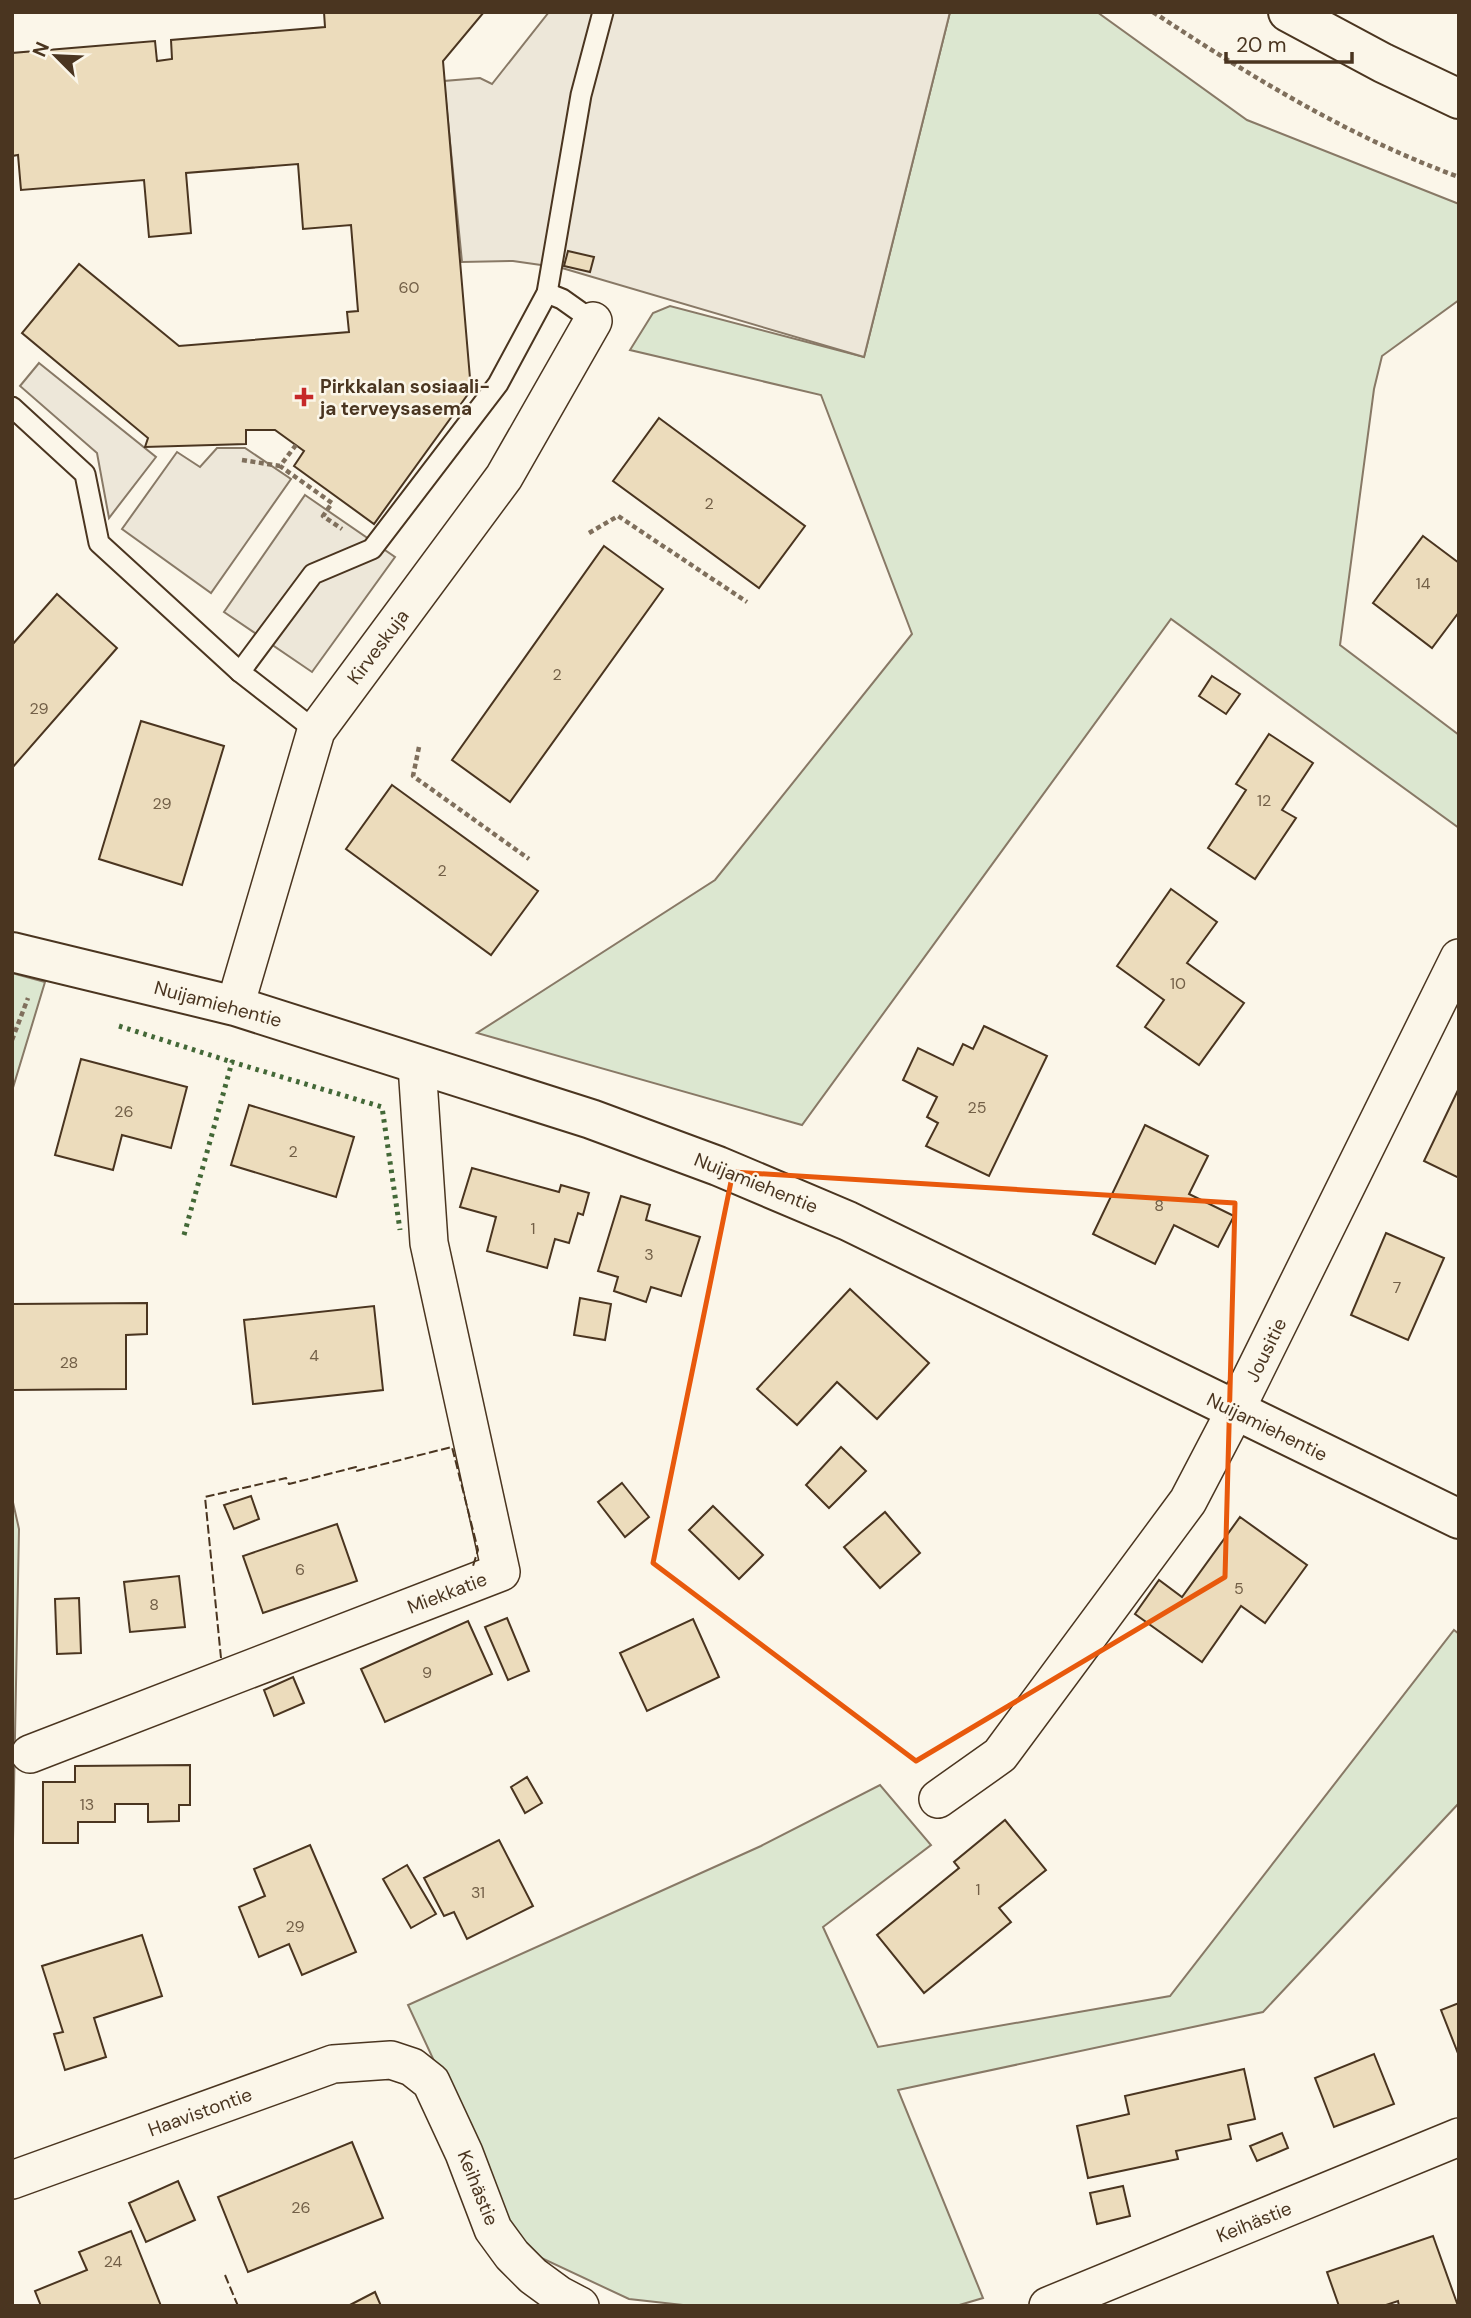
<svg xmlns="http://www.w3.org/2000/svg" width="1471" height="2318" font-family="'DM Sans',sans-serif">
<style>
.green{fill:#dce7d0;stroke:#887966;stroke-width:2}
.parking{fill:#ede7d9;stroke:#887966;stroke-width:2}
.building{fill:#ecdcbc;stroke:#4a3520;stroke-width:2}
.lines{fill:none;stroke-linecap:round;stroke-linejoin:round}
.service-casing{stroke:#4a3520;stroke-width:23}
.minor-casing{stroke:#4a3520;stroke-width:40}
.tertiary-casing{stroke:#4a3520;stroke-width:42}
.secondary-casing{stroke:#4a3520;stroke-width:42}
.path{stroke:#7f6f5c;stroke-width:4.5;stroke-dasharray:5 3.5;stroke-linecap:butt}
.service{stroke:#fbf6e9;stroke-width:19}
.minor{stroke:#fbf6e9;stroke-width:37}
.tertiary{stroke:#fbf6e9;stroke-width:38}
.secondary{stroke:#fbf6e9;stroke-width:38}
.hedge{stroke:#436837;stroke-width:5;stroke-dasharray:3.5 5;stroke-linecap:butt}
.fence{stroke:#4a3520;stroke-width:2;stroke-dasharray:9 3.5;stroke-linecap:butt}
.marked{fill:none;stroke:#e8590c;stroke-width:5;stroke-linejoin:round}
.poi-dot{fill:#c62828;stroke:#fbf6e9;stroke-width:2.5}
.labels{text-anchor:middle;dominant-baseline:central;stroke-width:5;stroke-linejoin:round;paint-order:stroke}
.number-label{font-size:16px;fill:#725f47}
.poi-label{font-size:19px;font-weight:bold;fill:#4a3520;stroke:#fbf6e9;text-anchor:start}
.street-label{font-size:19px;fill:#4a3520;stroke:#fbf6e9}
</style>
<rect width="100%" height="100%" fill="#fbf6e9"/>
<g class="green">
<polygon points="950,12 1097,12 1247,120 1459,204 1459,300 1382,356 1374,389 1340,645 1459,735 1459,828 1171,619 802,1125 477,1033 715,880 912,634 821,395 630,350 653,313 670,306 864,357"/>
<polygon points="12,973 45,982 12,1091"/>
<polygon points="12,1498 19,1529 12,1891"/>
<polygon points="1454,1630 1459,1634 1459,1803 1263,2012 898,2090 983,2298 956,2306 692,2306 629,2299 535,2255 511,2226 408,2005 761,1846 880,1785 931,1845 823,1927 878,2047 1170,1996"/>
</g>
<g class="parking">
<polygon points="549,12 950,12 864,357 562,268 513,261 462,262 444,81 480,78 492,84"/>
<polygon points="39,363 156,457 109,518 97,453 20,386"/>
<polygon points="217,448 245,448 291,479 211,593 122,529 177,452 200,467"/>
<polygon points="305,495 395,557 312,672 224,612"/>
</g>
<g class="building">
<polygon points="324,12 484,12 443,61 471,390 374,524 294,466 304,451 275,430 246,430 246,444 145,447 148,438 22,333 79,264 179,346 349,332 347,312 358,311 351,225 303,229 298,164 186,173 191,233 149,237 144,180 21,190 18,155 12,156 12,53 155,41 157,61 172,59 171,40 325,27"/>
<polygon points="568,251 594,257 590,272 564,266"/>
<polygon points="659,418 805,526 759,588 613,481"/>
<polygon points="1423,536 1459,563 1459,612 1432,648 1373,603"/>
<polygon points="604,546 663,589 510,802 452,760"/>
<polygon points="57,594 117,648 12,768 12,645"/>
<polygon points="1212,676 1240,694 1226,714 1199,696"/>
<polygon points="141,721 224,746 182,885 99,859"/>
<polygon points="1269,734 1313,763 1282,810 1296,818 1255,879 1208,848 1246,790 1236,784"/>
<polygon points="392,785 538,891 491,955 346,849"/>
<polygon points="1171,889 1217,922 1187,963 1244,1003 1199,1065 1145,1027 1164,1000 1117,966"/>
<polygon points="984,1026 1047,1056 989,1176 926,1146 938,1123 927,1117 937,1097 903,1080 918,1048 953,1065 963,1044 973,1049"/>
<polygon points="81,1059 187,1087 171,1148 122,1135 113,1170 55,1155"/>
<polygon points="1459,1088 1459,1178 1424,1161"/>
<polygon points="249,1105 354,1137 336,1197 231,1165"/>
<polygon points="1145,1125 1208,1156 1189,1194 1234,1216 1218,1247 1174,1225 1155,1264 1093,1234"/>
<polygon points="472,1168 559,1192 561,1185 589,1193 583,1215 578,1213 569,1243 555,1239 547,1268 487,1251 496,1217 460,1207"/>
<polygon points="621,1196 650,1205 646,1220 700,1237 681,1296 651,1287 646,1302 614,1291 618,1277 598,1271"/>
<polygon points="1386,1233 1444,1258 1408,1340 1351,1315"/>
<polygon points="850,1289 929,1363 877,1419 837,1382 797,1425 757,1389"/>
<polygon points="580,1298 611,1304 605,1340 574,1335"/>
<polygon points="147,1303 147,1334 126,1335 126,1389 12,1390 13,1304"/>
<polygon points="374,1306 383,1390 253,1404 244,1320"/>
<polygon points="841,1447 866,1471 829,1508 806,1485"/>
<polygon points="622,1483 649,1517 625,1537 598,1502"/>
<polygon points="251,1496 259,1519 234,1529 224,1505"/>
<polygon points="713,1506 763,1555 739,1579 689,1530"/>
<polygon points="885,1512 920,1553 880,1588 844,1547"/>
<polygon points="1240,1517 1307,1565 1265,1623 1241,1606 1202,1662 1135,1614 1159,1580 1182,1597"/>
<polygon points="337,1524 357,1581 263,1613 243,1556"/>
<polygon points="179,1576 185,1627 130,1632 124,1582"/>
<polygon points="79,1598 81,1653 57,1654 55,1599"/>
<polygon points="507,1618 529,1671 508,1680 485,1627"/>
<polygon points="693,1619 719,1677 647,1711 620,1653"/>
<polygon points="468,1621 492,1674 385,1722 361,1669"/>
<polygon points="293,1677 304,1703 274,1716 264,1690"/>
<polygon points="190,1765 190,1805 179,1805 179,1821 148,1822 148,1804 115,1804 115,1822 78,1822 78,1843 43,1843 43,1782 75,1782 75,1766"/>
<polygon points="527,1777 542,1803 525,1813 511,1787"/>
<polygon points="1005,1820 1046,1870 999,1908 1011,1922 924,1993 877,1935 959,1868 954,1862"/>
<polygon points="499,1840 533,1906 467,1939 454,1912 444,1916 424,1878"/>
<polygon points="310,1845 356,1952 302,1975 289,1944 259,1957 239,1907 265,1896 254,1869"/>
<polygon points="407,1865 436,1914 411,1928 383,1879"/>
<polygon points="142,1935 162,1996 94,2018 106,2057 65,2070 54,2034 63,2032 42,1966"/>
<polygon points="1459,2003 1459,2056 1441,2010"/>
<polygon points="1374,2054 1394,2104 1334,2127 1315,2078"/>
<polygon points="1244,2069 1255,2119 1228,2125 1231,2139 1176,2151 1178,2159 1088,2178 1077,2126 1129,2114 1125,2096"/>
<polygon points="1282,2133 1288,2148 1257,2161 1250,2146"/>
<polygon points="352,2142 383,2218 248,2272 218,2197"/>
<polygon points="178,2181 195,2220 146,2242 129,2203"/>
<polygon points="1123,2186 1130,2216 1097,2224 1090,2193"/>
<polygon points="131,2231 161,2306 41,2306 35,2291 87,2270 79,2252"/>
<polygon points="1433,2236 1458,2306 1399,2306 1398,2301 1383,2306 1339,2306 1327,2272"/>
<polygon points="375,2292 381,2306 348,2306"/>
</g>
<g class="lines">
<g class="service-casing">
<g id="service">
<polyline points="547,293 562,299 593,321"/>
<polyline points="12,407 85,474 99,543 240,672 316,731"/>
<polyline points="240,672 313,574 372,549 498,384 547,293 581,95 603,12"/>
</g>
</g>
<g class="minor-casing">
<g id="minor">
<polyline points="235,1006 316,731 504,477 593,321"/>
<polyline points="30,1754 501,1572 429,1243 417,1065"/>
<polyline points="938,1799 1000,1755 1188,1501 1235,1411 1459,958"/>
<polyline points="12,2180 333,2064 391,2060 412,2067 431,2082 464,2153 493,2229 512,2255 533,2276 559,2295 580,2306"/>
<polyline points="1048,2306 1459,2137"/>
</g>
</g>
<g class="tertiary-casing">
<polyline id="tertiary" points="12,952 235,1006 591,1119 718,1166 848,1221 1459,1519"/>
</g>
<g class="secondary-casing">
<polyline id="secondary" points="1288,12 1383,63 1459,99"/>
</g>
<g class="path">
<path d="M1153 12C1250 76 1349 137 1459 177"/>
<polyline points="296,445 280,466 332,503 323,516 342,529"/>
<polyline points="242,460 280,466"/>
<polyline points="589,533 618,516 747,602"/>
<polyline points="419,747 413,776 529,859"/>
<polyline points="12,1040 28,998"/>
</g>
<use href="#service" class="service"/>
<use href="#minor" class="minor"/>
<use href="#tertiary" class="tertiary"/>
<use href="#secondary" class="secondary"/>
<g class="hedge">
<polyline points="119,1026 232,1062"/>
<polyline points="184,1235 232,1062 382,1107 400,1230"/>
</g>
<g class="fence">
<polyline points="221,1658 205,1497 286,1478 289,1484 356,1467 356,1471 452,1447 478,1550 473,1566"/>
<polyline points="225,2275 238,2306"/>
</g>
</g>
<path class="marked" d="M733 1172 1235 1203 1225 1577 916 1761 653 1563Z"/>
<path class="poi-dot" d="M300.5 386.5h7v7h7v7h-7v7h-7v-7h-7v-7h7z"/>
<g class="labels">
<g class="number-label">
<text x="409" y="287">60</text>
<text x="709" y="503">2</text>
<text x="1423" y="583">14</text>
<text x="557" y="674">2</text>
<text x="39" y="708">29</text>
<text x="1264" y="800">12</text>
<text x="162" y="803">29</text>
<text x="442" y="870">2</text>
<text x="1178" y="983">10</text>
<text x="977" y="1107">25</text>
<text x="124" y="1111">26</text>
<text x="293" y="1151">2</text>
<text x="1159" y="1205">8</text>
<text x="533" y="1228">1</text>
<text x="649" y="1254">3</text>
<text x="1397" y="1287">7</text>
<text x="314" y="1355">4</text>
<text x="69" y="1362">28</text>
<text x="300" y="1569">6</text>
<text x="1239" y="1588">5</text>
<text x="154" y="1604">8</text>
<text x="427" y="1672">9</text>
<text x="87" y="1804">13</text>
<text x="978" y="1889">1</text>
<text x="478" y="1892">31</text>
<text x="295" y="1926">29</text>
<text x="301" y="2207">26</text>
<text x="113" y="2261">24</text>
</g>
<g class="poi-label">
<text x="320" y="386">Pirkkalan sosiaali-<tspan x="320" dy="22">ja terveysasema</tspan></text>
</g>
<g class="street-label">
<text transform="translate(378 647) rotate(-53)">Kirveskuja</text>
<text transform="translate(218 1004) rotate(15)">Nuijamiehentie</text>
<text transform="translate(756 1183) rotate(22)">Nuijamiehentie</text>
<text transform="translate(1266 1350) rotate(-64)">Jousitie</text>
<text transform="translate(1267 1427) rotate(26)">Nuijamiehentie</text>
<text transform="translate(447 1593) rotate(-21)">Miekkatie</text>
<text transform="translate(200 2112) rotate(-20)">Haavistontie</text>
<text transform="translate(478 2188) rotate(68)">Keihästie</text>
<text transform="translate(1254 2222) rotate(-22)">Keihästie</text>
</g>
</g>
<rect width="1471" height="2318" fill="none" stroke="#4a3520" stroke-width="28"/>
<g transform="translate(56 56) rotate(294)" stroke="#fbf6e9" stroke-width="5" paint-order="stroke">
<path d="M0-5L12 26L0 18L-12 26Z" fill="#4a3520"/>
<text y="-10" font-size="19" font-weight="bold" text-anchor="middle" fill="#4a3520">N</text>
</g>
<path d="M1226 52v10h126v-10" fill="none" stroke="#4a3520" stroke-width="3.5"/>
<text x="1236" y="52" font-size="21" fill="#4a3520" stroke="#fbf6e9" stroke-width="5" paint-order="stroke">20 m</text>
</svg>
